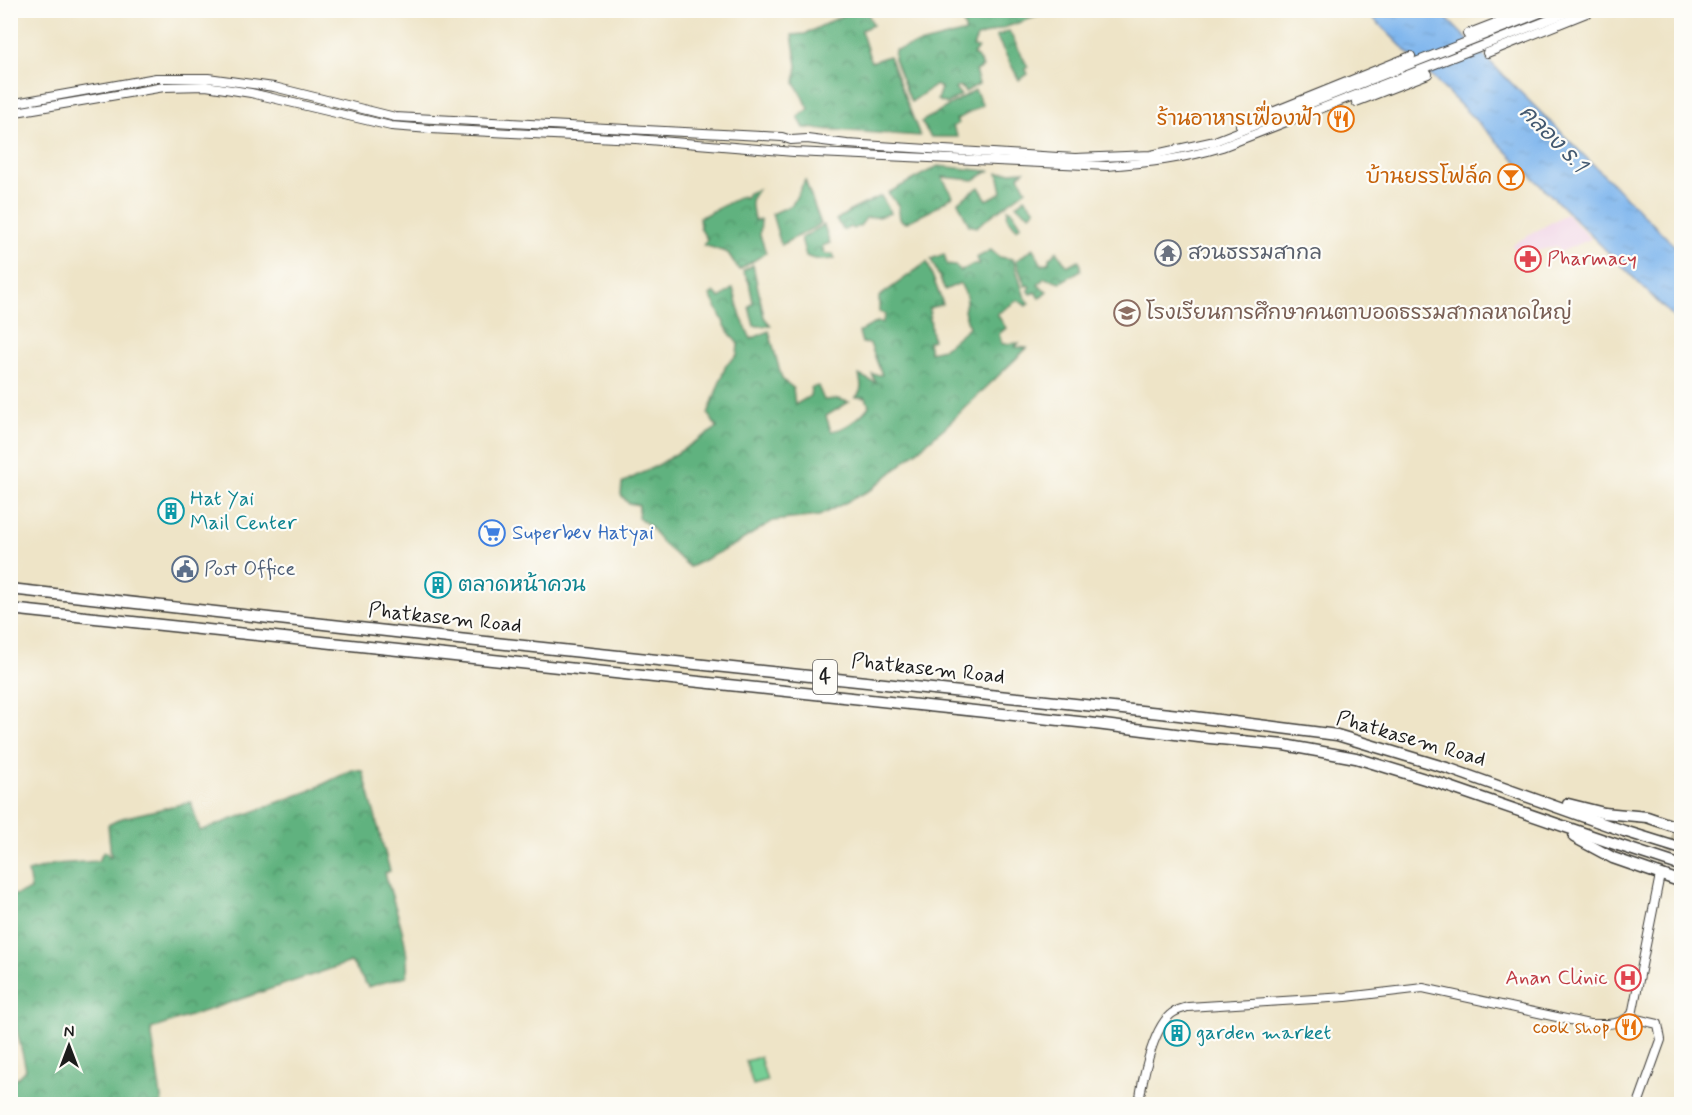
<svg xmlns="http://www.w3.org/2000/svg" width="1692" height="1115" font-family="Mynerve,'Playpen Sans Thai',sans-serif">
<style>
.built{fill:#efd0e5}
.grass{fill:#76cf96;stroke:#497659;stroke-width:1.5}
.forest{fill:url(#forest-crowns);stroke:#3e674e;stroke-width:1.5}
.water{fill:url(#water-ripples);stroke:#4d6884;stroke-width:1.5}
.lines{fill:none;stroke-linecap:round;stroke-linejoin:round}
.tertiary-tunnel{stroke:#c4bca5;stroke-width:8;stroke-dasharray:8 4;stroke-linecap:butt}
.tertiary-casing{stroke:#3c3a36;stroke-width:10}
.secondary-casing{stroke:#3c3a36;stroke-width:10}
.trunk-casing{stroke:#3c3a36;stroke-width:13}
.tertiary{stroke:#fff;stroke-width:8}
.secondary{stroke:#fff;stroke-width:8}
.trunk{stroke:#fff;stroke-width:10}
.trunk-bridge-casing{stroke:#3c3a36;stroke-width:13;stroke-linecap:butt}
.trunk-bridge{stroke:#fff;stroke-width:10}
.labels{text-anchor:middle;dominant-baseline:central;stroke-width:4.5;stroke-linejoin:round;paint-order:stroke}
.shield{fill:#fdfcf7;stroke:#605f5e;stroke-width:1.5}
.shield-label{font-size:20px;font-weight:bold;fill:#1c1c1c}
.food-label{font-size:21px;fill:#c56008;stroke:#fdfcf7;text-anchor:end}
.worship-label{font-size:21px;fill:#5b616d;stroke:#fdfcf7;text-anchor:start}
.health-label{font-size:21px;fill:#be3a42;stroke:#fdfcf7;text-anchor:start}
.education-label{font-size:21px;fill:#785e54;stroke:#fdfcf7;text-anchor:start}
.culture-label{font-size:21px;fill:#0d838f;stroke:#fdfcf7;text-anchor:start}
.shop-label{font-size:21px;fill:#366cbe;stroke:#fdfcf7;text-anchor:start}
.service-label{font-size:21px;fill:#4e5e75;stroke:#fdfcf7;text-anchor:start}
.street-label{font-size:21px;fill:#1c1c1c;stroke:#fdfcf7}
.water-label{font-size:22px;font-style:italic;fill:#435970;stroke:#fdfcf7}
</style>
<defs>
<pattern id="forest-crowns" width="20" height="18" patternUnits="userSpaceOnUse" patternTransform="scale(1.5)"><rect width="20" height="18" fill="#60b27f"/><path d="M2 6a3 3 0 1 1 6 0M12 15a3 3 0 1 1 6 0" fill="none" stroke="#4e9067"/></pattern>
<pattern id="water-ripples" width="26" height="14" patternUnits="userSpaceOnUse" patternTransform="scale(1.5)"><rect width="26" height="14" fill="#7eb5ed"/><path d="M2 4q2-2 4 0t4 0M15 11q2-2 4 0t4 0" fill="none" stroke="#6c9bcb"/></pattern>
</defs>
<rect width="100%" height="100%" fill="#fdfcf7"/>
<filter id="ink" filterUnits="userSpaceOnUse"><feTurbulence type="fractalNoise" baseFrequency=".0167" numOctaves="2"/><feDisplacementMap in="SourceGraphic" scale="12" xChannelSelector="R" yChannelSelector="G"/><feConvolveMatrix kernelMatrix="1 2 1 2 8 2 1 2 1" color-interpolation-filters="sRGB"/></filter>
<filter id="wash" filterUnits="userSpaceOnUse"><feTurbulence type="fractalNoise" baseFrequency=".008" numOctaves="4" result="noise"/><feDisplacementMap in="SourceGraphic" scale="24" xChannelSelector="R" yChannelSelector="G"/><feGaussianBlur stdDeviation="1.35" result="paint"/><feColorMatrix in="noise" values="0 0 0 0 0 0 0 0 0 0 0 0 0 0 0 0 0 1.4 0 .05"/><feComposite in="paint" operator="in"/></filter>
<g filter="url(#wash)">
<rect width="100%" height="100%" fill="#eee4c7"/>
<polygon class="built" points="1566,214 1591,239 1560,252 1557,246 1519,255 1512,245"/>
<polygon class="grass" points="760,1057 767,1081 753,1085 746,1061"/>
<g class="forest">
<polygon points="854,10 867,11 873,25 861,30 871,62 889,56 920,136 804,128 798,117 809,109 795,83 797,65 792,35 805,34"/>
<polygon points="977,10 1053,11 977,37 973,47 978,48 973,55 977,57 983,67 975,71 979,84 965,92 960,86 955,89 961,95 947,104 937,100 941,88 936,85 911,102 894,59 895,50 966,32 959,11 968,11 969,13"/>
<polygon points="1009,31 1028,67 1025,68 1028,74 1019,80 996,36"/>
<polygon points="975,90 983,105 956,120 959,123 953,127 958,137 931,137 921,122"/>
<polygon points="938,166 989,171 974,180 942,177 953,196 930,211 905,223 900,219 898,205 888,193"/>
<polygon points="1024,171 1019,176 1026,190 976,227 969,225 958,202 979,187 987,200 1002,192 998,173"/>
<polygon points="805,180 821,224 781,245 772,214 792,205"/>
<polygon points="758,189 751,200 754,220 761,220 760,235 766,253 739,270 728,253 704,245 707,239 700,228 699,218 742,196 745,198 748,193"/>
<polygon points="881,196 891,213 878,217 866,218 860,226 853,229 850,227 844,230 836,220 850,211"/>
<polygon points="1025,198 1035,210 1030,215 1016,205"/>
<polygon points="1008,209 1012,211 1021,225 1017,229 1007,217"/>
<path d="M824 225 830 243 822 246 825 254H833L835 259C824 260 816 261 806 256L801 238Z"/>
<polygon points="1033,248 1042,265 1049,262 1049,258 1057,251 1067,266 1078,260 1081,265 1081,270 1061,282 1044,278 1038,285 1047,291 1039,298 1035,292 1031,294 1028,290 1030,288 1028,285 1025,286 1016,261"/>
<path d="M991 250 999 257 1013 259 1024 295 1029 303 1026 306 1018 300 997 314 1006 328 999 334 1002 344 1019 343 1015 347 1027 348 944 428 872 489 819 516 773 521 734 545 690 567 663 544 649 525 638 518 639 505 628 503 621 495 622 483 660 464 717 428 708 414 726 365 737 355 738 344 728 331 710 295 714 292 720 298 733 288 741 317 751 339 769 331 782 379 793 388 795 405 810 396 811 388 818 386 824 400 838 399 849 402 826 416 831 431C845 430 861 417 869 406L866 398 856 397C863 390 861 384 859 375L876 383 872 374 882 375 870 344 862 343 859 332 877 322 882 323 886 314 879 312V297L927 262 943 304 929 308C931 319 930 328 933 340L928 342 930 352 943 349 969 327 964 311 967 297 960 283 945 290 931 259 944 254 947 265 955 266 961 271 972 265H980L977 258 978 257Z"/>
<polygon points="753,265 764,317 771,326 754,326 749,307 753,302 749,282 743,271"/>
<path d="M352 770 363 771 390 871 385 873C394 906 410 942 407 976L368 987 351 962 151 1029 162 1104H11V1079L17 1078 26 1069 12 1010H11V896L31 890 28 872 55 864 98 861 104 851 111 857 108 825 122 818 191 802 200 831 309 791Z"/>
</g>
<polygon class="water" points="1366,11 1439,11 1681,252 1681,325"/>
</g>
<g filter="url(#ink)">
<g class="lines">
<polyline class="tertiary-tunnel" points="1660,875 1679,828"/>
<g class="tertiary-casing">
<g id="tertiary">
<path d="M1139 1104C1142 1081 1152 1031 1170 1015 1175 1010 1181 1009 1188 1007L1346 997 1423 988 1589 1024C1604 1024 1619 1026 1631 1015"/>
<polyline points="1638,1104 1661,1040 1658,1024 1636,1019 1632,1015 1660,875"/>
</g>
</g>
<g class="secondary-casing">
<g id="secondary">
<polyline points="1467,34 1529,10"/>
<polyline points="1487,53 1594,10"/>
<polyline points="1356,102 1428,74"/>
<polyline points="10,104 156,78 208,78 274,87 395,117 782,137 791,140 807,139 847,144 1075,158 1151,155 1215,141 1548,10"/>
<path d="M10 113 164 87 206 86 251 93 391 126 430 129 636 139 794 152 1107 166C1148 163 1183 159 1222 147L1574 10"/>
<polyline points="1240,125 1411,56"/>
</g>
</g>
<g class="trunk-casing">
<g id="trunk">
<polyline points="10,589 458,639 1179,715 1337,735 1450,769 1624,831"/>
<polyline points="10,609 1088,723 1199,737 1284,745 1356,758 1441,784 1618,845"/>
<polyline points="1568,804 1604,813 1647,817 1682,829"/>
<polyline points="1574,837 1613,858 1682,882"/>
</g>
</g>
<use href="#tertiary" class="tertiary"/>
<use href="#secondary" class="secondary"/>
<use href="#trunk" class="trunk"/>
<g class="trunk-bridge-casing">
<g id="trunk-bridge">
<polyline points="1624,831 1682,849"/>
<polyline points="1618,845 1682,866"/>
</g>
</g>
<use href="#trunk-bridge" class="trunk-bridge"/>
</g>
</g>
<defs>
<g id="restaurant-ring" transform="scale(1.35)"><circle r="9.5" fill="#fdfcf7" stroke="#e8710a" stroke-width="1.5"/><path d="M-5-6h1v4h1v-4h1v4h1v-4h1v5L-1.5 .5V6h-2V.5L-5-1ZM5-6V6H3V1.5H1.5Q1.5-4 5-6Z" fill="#e8710a"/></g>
<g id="bar-ring" transform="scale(1.35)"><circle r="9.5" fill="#fdfcf7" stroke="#e8710a" stroke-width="1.5"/><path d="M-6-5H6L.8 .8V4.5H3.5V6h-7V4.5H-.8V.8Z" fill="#e8710a"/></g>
<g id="temple-ring" transform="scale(1.35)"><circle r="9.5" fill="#fdfcf7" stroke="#6b7280" stroke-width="1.5"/><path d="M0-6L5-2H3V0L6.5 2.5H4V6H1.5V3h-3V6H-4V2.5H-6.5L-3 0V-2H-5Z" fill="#6b7280"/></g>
<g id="pharmacy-ring" transform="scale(1.35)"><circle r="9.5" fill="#fdfcf7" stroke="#e0444e" stroke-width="1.5"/><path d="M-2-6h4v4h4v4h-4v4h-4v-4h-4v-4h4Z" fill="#e0444e"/></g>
<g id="school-ring" transform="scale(1.35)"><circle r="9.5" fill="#fdfcf7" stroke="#8d6e63" stroke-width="1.5"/><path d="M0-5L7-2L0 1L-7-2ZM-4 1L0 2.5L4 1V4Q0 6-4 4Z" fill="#8d6e63"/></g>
<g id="building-ring" transform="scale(1.35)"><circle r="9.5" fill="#fdfcf7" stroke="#0f9aa8" stroke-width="1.5"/><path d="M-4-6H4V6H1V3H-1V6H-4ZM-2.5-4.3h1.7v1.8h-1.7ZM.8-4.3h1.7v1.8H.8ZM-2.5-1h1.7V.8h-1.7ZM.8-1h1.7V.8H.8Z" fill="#0f9aa8"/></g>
<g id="supermarket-ring" transform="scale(1.35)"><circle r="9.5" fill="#fdfcf7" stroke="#3f7fe0" stroke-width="1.5"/><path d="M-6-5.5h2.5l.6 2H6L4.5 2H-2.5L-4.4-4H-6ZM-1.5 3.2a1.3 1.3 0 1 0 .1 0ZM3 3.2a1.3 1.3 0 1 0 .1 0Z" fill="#3f7fe0"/></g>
<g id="civic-ring" transform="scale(1.35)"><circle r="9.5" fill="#fdfcf7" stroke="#5c6f8a" stroke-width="1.5"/><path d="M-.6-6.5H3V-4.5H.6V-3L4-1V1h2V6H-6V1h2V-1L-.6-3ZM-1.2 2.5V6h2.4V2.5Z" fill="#5c6f8a"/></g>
<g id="hospital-ring" transform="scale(1.35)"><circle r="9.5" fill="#fdfcf7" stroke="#e0444e" stroke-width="1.5"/><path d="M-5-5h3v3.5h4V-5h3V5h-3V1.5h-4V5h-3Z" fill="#e0444e"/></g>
</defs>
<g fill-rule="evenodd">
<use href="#restaurant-ring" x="1341" y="119"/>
<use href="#bar-ring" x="1511" y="177"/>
<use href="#temple-ring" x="1168" y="253"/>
<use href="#pharmacy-ring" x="1528" y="259"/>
<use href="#school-ring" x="1127" y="313"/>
<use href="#building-ring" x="171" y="511"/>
<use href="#supermarket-ring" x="492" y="533"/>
<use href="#civic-ring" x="185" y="569"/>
<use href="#building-ring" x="438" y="585"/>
<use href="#hospital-ring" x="1628" y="978"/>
<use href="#restaurant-ring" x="1629" y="1027"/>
<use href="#building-ring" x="1177" y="1033"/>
</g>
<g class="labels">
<rect class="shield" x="813" y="660" width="24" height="34" rx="4.5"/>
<g class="shield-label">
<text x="825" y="677">4</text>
</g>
<g class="food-label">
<text x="1322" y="119">ร้านอาหารเฟื่องฟ้า</text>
<text x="1492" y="177">บ้านยรรโฟล์ค</text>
<text x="1610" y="1027">cook shop</text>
</g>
<g class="worship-label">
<text x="1188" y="253">สวนธรรมสากล</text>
</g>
<g class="health-label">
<text x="1547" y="259">Pharmacy</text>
<text x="1608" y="978" text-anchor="end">Anan Clinic</text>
</g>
<g class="education-label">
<text x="1146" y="313">โรงเรียนการศึกษาคนตาบอดธรรมสากลหาดใหญ่</text>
</g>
<g class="culture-label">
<text x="190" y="499">Hat Yai<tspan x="190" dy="24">Mail Center</tspan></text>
<text x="458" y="585">ตลาดหน้าควน</text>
<text x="1196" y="1033">garden market</text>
</g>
<g class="shop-label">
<text x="512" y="533">Superbev Hatyai</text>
</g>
<g class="service-label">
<text x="204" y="569">Post Office</text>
</g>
<g class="street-label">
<text transform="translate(445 618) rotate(6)">Phatkasem Road</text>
<text transform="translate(928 669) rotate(6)">Phatkasem Road</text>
<text transform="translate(1411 739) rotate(16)">Phatkasem Road</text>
</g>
<g class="water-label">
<text transform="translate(1553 139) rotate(45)">คลอง ร.1</text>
</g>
</g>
<rect width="1692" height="1115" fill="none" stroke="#fdfcf7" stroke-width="36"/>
<g transform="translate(69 1046)" stroke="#fdfcf7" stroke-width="4.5" paint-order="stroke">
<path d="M0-4.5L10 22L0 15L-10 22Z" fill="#1c1c1c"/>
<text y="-9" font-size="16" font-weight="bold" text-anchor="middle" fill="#1c1c1c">N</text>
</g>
</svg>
